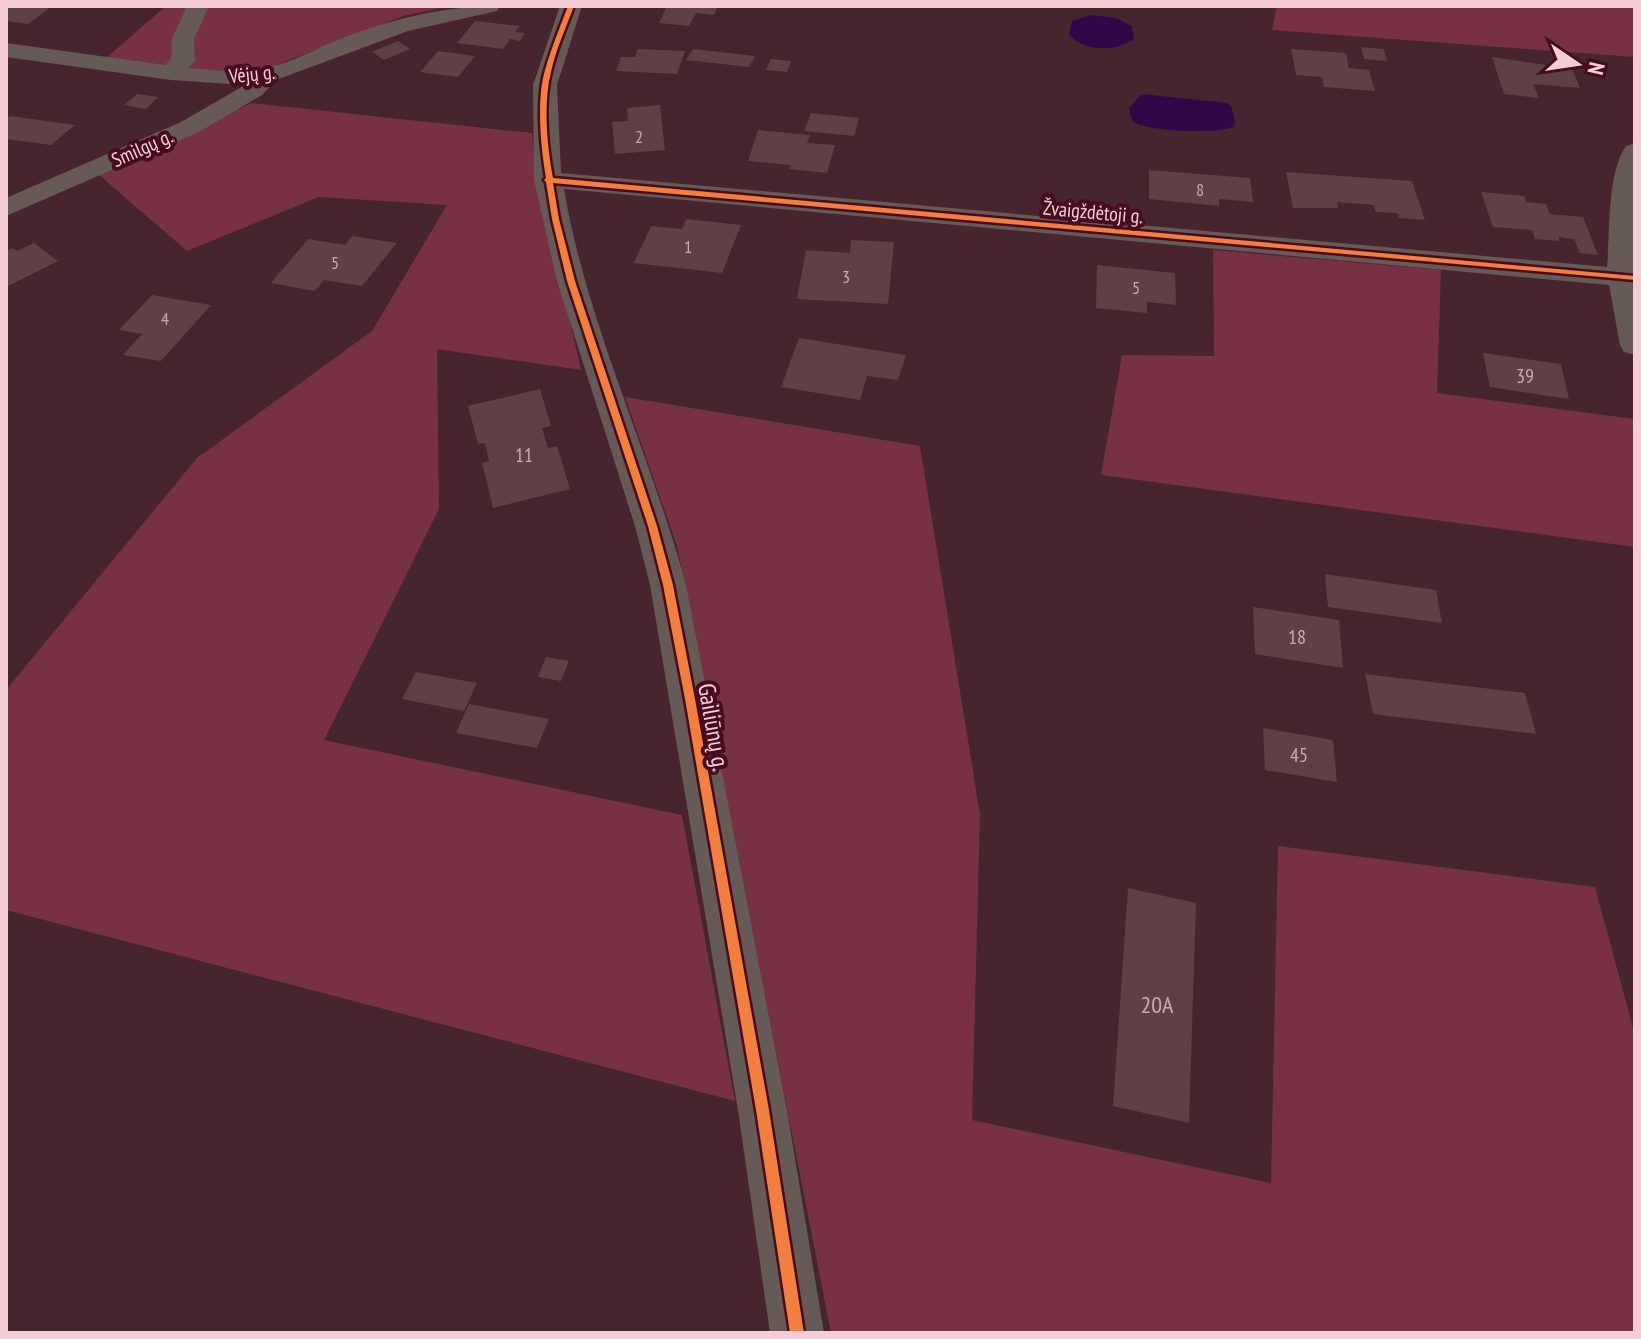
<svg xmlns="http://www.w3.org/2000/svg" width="1641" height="1339" font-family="'PT Sans Narrow',sans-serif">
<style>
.green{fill:#773143}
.water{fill:#320748}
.building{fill:#5d4145}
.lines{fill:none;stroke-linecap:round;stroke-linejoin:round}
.minor{fill:#665a56;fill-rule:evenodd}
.cycleway-casing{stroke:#470c1e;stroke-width:5}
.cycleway{fill:#f27e40;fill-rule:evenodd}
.labels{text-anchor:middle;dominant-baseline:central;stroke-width:8;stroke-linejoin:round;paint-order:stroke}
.far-number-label{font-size:18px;fill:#cfabb1}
.far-street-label{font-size:20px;fill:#f5ced5;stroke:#470c1e}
.number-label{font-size:20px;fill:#cfabb1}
.street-label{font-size:24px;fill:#f5ced5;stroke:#470c1e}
.near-number-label{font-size:24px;fill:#cfabb1}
</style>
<rect width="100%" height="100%" fill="#46252e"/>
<g class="green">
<polygon points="166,6 450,6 403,16 263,70 218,73 105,59"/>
<polygon points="1277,6 1635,6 1635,57 1272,30"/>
<polygon points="251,103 532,133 537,178 581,370 437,349 439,509 324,740 682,815 735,1101 6,910 6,690 197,458 372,331 447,205 319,197 187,251 98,174"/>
<polygon points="1213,250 1441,270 1437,393 1635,419 1635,547 1101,475 1122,355 1214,356"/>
<polygon points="625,397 920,446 980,814 972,1120 1271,1183 1278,846 1595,887 1635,1035 1635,1333 831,1333 677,546"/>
</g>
<g class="water">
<path d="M1091 15 1116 18 1132 26 1134 39C1115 52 1086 52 1069 35L1072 21Z"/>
<path d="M1142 94 1226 103 1231 106 1235 121 1233 127C1214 134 1148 132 1132 121L1129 108Z"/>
</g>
<g class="building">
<polygon points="6,6 52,6 28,24 6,21"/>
<polygon points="667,6 718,6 714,15 696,13 689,26 659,23"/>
<polygon points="475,21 520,26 515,32 525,33 520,41 510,39 503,49 457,43"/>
<polygon points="398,41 410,49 384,60 372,52"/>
<polygon points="1361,47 1384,49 1387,61 1364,59"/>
<polygon points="638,49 685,51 677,74 616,71 621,57 635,57"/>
<polygon points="693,49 755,56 749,67 686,60"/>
<polygon points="1291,49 1346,53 1349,68 1369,70 1375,91 1324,87 1322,77 1296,75"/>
<polygon points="438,51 475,56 458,77 420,72"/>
<polygon points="1492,57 1572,69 1580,88 1533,84 1539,98 1504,94"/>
<polygon points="771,59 791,61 787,72 766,70"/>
<polygon points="137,94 158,97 146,109 124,105"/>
<polygon points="660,105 665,150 615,154 612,122 628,121 627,108"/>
<polygon points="811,113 859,118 854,136 804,131"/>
<polygon points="10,116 75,125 51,145 6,139 6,119"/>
<polygon points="758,130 810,135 807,143 835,145 827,173 789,169 790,165 748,161"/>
<polygon points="1149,170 1250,178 1253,202 1219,199 1219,206 1149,199"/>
<polygon points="1286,172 1412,181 1425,220 1399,218 1397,213 1376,212 1373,205 1337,202 1338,208 1293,208"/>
<polygon points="1481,192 1525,196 1526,202 1546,204 1550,214 1583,217 1598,255 1580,253 1574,239 1558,237 1560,241 1535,239 1532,230 1493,227"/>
<polygon points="686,219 741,225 722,273 634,263 651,226 682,229"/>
<polygon points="352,236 397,243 362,286 324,280 315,291 271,283 308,239 345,245"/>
<polygon points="851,240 894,242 888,304 797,299 806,250 850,253"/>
<polygon points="34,243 58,261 6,287 6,251 13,248 17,251"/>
<polygon points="1097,265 1175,273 1176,305 1147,302 1147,313 1096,308"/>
<polygon points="152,295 211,305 161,361 123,355 142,334 119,330"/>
<polygon points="799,338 906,355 898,380 867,376 860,400 781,387"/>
<polygon points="1483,353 1561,364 1569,399 1490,387"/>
<polygon points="540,389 551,426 542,428 548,448 557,446 570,489 493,508 482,463 489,461 485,443 478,444 468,406"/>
<polygon points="1325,574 1436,590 1442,623 1328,607"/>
<polygon points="1253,607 1339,620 1343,668 1255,654"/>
<polygon points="546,657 569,661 561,681 538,677"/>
<polygon points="416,672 477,683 464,711 402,699"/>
<polygon points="1365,674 1525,693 1536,734 1373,714"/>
<polygon points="469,704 549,719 537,748 456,733"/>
<polygon points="1263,728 1333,740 1337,782 1265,770"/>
<polygon points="1128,888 1196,903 1189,1123 1113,1106"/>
</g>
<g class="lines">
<g class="minor">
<path d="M187 6H209L194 39 195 60 189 68C216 70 242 74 269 67 293 62 315 49 338 40 390 19 444 6 500 6L497 11 408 31 276 80 262 95 199 132 6 216V198L181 122 245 85 171 80 6 57V43L165 65 171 59 172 39Z"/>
<path d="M560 6H582L557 85 561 173 1607 267C1610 233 1607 173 1626 146L1635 143V355L1624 352 1620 345 1609 285 564 189C587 325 650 452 686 585L787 1110 824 1333H770L738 1110 650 585 635 526 557 281 534 180 533 85Z"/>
</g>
<g class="cycleway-casing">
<path id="cycleway" d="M568 6H574C566 28 556 49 551 72 543 104 547 146 553 178L1635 276V280L553 183 559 219 575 281 657 526 673 585 695 699 769 1110 804 1333H790L756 1110 685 699 663 585 648 526 567 281 552 219 546 182 544 180 546 178C541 149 537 107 543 78 549 53 559 30 568 6Z"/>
</g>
<use href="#cycleway" class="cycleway"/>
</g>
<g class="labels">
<g class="far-number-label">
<text x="639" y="136">2</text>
<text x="1200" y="189">8</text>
<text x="688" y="246">1</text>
<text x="335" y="262">5</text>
<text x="846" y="276">3</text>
<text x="1136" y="287">5</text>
<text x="165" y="318">4</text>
</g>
<g class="far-street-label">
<text transform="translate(252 74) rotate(-6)">Vėjų g.</text>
<text transform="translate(142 148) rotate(-24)">Smilgų g.</text>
<text transform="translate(1093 212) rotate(5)">Žvaigždėtoji g.</text>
</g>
<g class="number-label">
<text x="1525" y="376">39</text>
<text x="524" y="455">11</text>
<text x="1297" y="637">18</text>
<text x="1299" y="755">45</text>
</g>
<g class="street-label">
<text transform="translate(714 727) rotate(80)">Gailiūnų g.</text>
</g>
<g class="near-number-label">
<text x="1157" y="1004">20A</text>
</g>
</g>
<rect width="1641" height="1339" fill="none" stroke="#f5ced5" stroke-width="16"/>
<g transform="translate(1577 64) rotate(103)" stroke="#470c1e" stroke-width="6" paint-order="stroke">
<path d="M0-6L14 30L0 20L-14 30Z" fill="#f5ced5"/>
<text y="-12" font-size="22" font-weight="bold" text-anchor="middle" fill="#f5ced5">N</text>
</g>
</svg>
